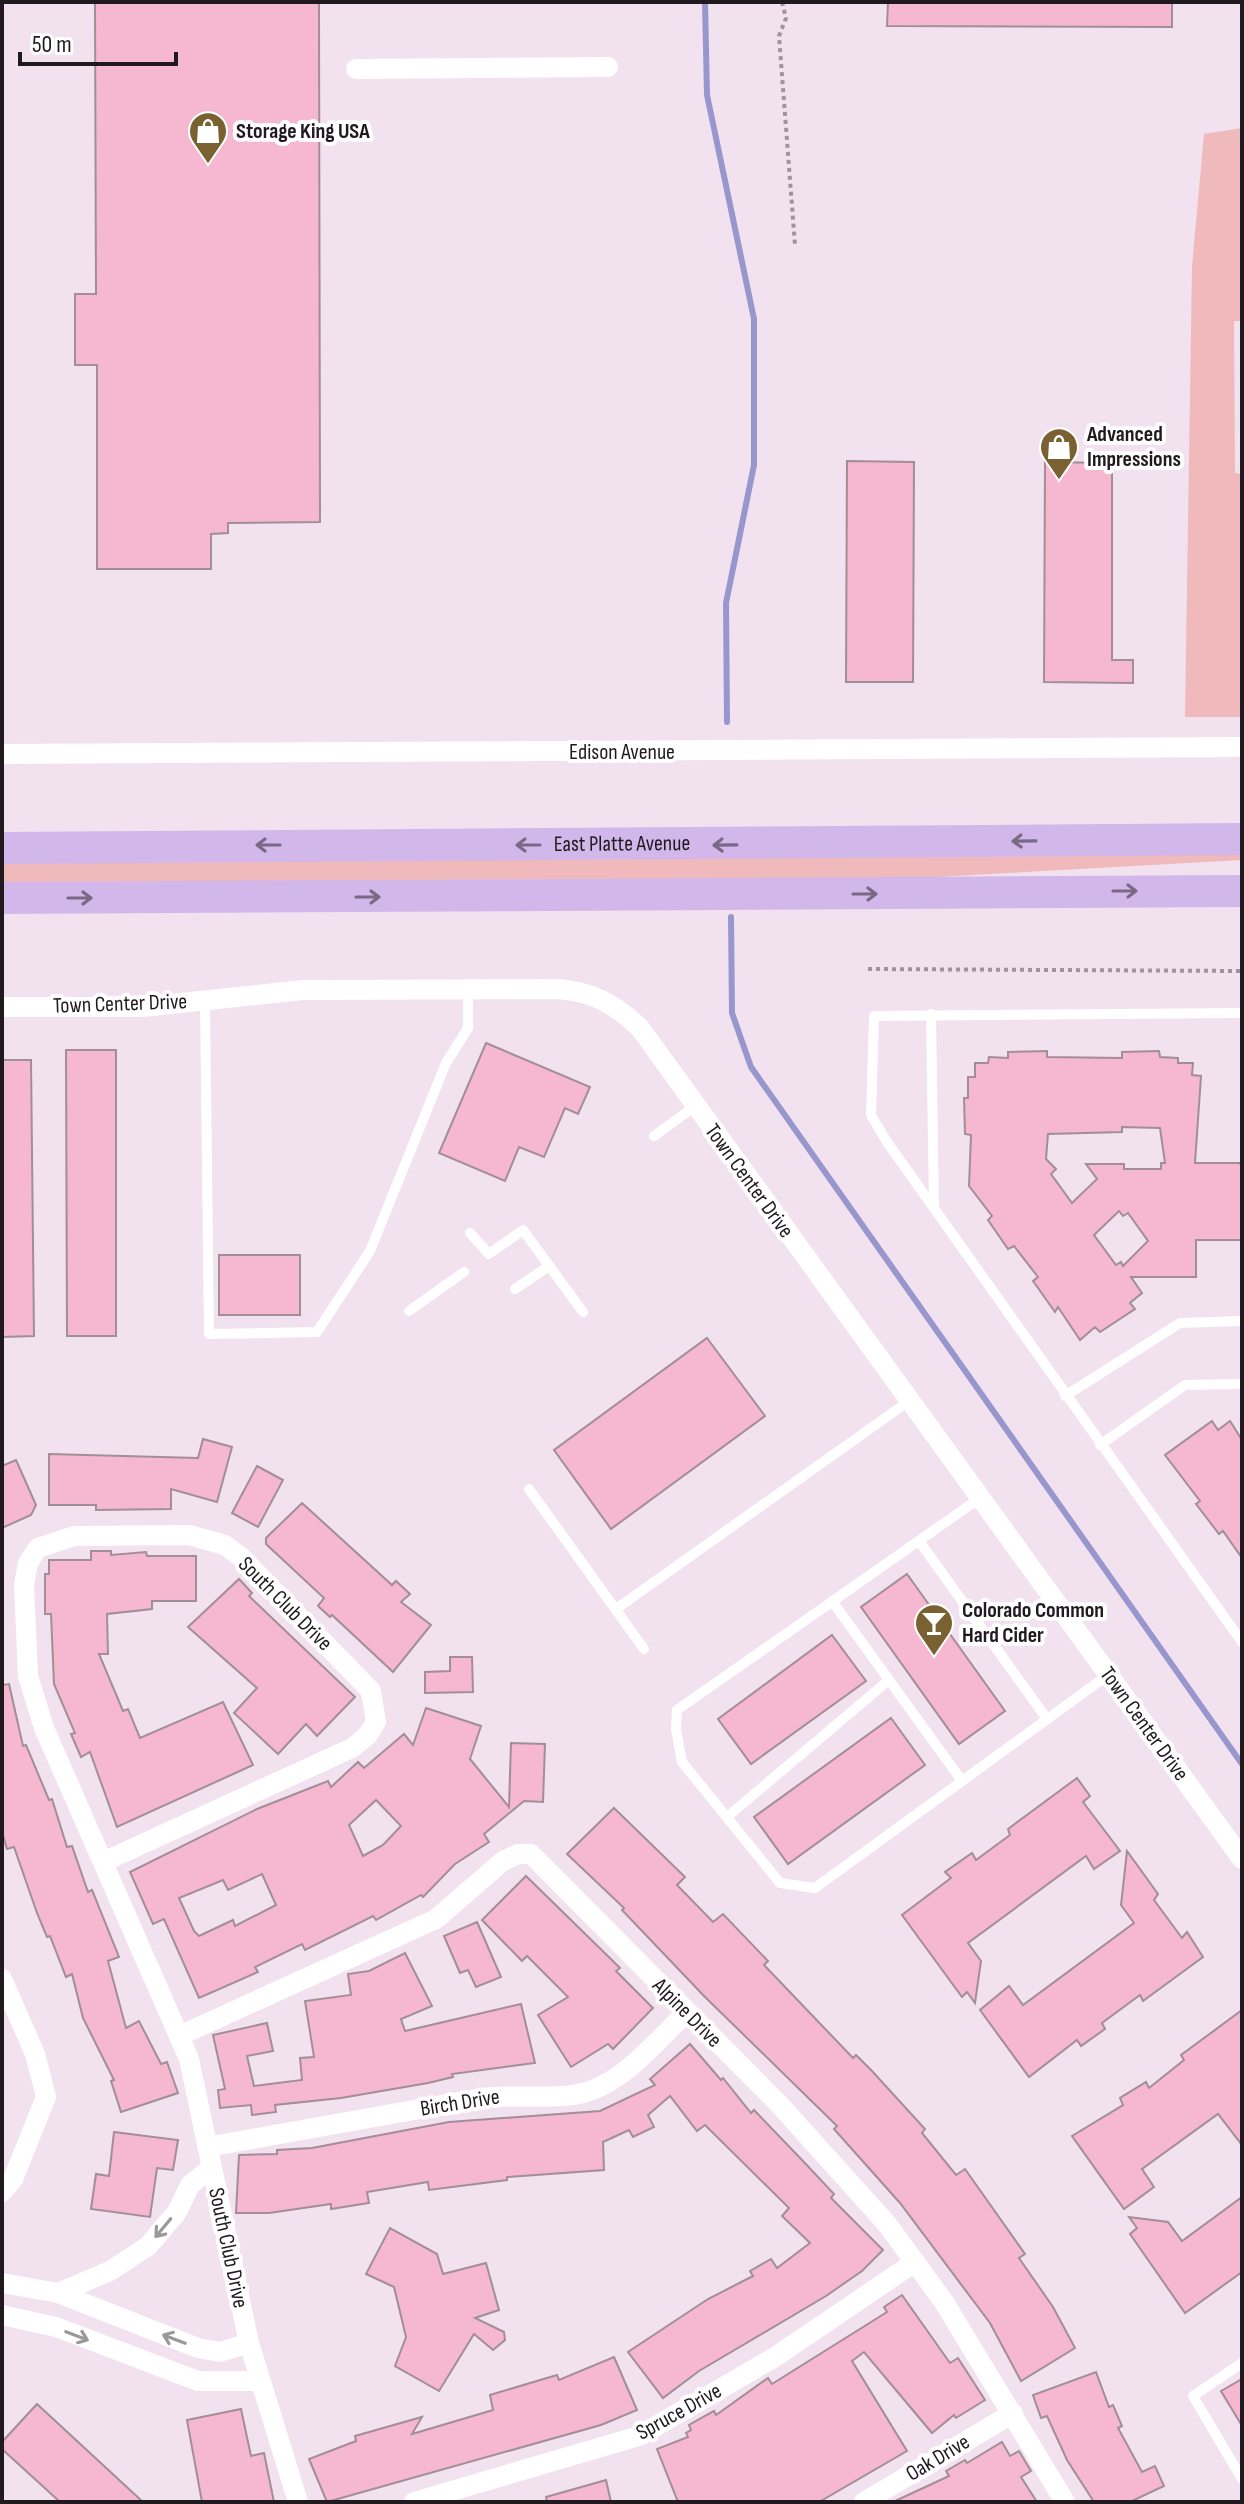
<svg xmlns="http://www.w3.org/2000/svg" width="1244" height="2504" font-family="'Sofia Sans Condensed',sans-serif">
<style>
.green{fill:#f0b9bc}
.lines{fill:none;stroke-linecap:round;stroke-linejoin:round}
.stream{stroke:#9897cd;stroke-width:6}
.building{fill:#f6b7d1;stroke:#a28e96;stroke-width:2;fill-rule:evenodd}
.path{stroke:#9f939d;stroke-width:4;stroke-dasharray:4 4;stroke-linecap:butt}
.service{stroke:#fff;stroke-width:10}
.minor{stroke:#fff;stroke-width:20}
.trunk{stroke:#d2b8ea;stroke-width:32}
.oneway{stroke:#796984}
.oneway2{stroke:#9b989a}
.labels{text-anchor:middle;dominant-baseline:central;stroke-width:8;stroke-linejoin:round;paint-order:stroke}
.poi-label{font-size:22px;font-weight:bold;fill:#201a1f;stroke:#fff;text-anchor:start}
.street-label{font-size:22px;fill:#201a1f;stroke:#fff}
</style>
<rect width="100%" height="100%" fill="#f2e1ef"/>
<g class="green">
<polygon points="1242,128 1242,321 1234,321 1235,473 1242,474 1242,717 1185,717 1192,266 1204,134"/>
<polygon points="1242,850 1242,860 882,880 2,884 2,856"/>
</g>
<g class="lines">
<g class="stream">
<polyline points="705,2 707,95 754,319 754,465 726,603 727,722"/>
<polyline points="731,917 732,1013 751,1067 1242,1764"/>
</g>
</g>
<g class="building">
<polygon points="95,2 319,2 320,522 228,523 228,533 211,534 211,569 97,569 97,365 75,365 75,294 96,294"/>
<polygon points="888,2 1172,2 1172,27 887,26"/>
<polygon points="847,461 914,462 913,682 846,682"/>
<polygon points="1045,462 1112,463 1112,660 1133,660 1133,683 1044,682"/>
<polygon points="486,1043 590,1087 578,1114 565,1108 544,1157 519,1147 505,1181 439,1153"/>
<polygon points="66,1050 116,1050 116,1336 67,1336"/>
<path d="M1047 1051V1057L1122 1058V1052L1159 1051 1160 1057 1178 1058V1063H1193L1192 1075 1201 1076 1195 1163H1240L1242 1169V1240H1196V1277H1131L1142 1293 1130 1303 1135 1309 1100 1332 1095 1327 1080 1340 1058 1307 1055 1312 1033 1281 1038 1277 1014 1246 1008 1249 988 1220 992 1216 969 1186 971 1135 965 1134 964 1098H968V1077H975V1063H988L989 1057 1008 1058V1052ZM1122 1127 1160 1128 1165 1163H1161V1169H1124V1164H1086L1097 1179 1072 1203 1051 1174 1056 1169 1046 1159 1048 1134 1122 1132ZM1119 1211 1123 1216 1128 1213 1148 1241 1123 1266 1121 1262 1116 1265 1094 1235Z"/>
<polygon points="2,1060 31,1060 34,1336 2,1337"/>
<rect x="219" y="1255" width="81" height="60"/>
<polygon points="707,1338 765,1416 611,1529 554,1450"/>
<polygon points="1212,1421 1218,1430 1230,1421 1242,1440 1242,1558 1223,1531 1219,1534 1196,1504 1200,1501 1165,1455"/>
<polygon points="203,1439 232,1447 217,1502 171,1489 171,1509 96,1510 96,1505 49,1505 49,1454 198,1458"/>
<polygon points="16,1460 36,1505 31,1515 2,1528 2,1466"/>
<polygon points="257,1466 283,1480 258,1527 232,1513"/>
<polygon points="302,1503 392,1585 396,1581 410,1594 401,1602 431,1625 393,1672 332,1615 330,1617 318,1606 324,1598 266,1544 266,1538"/>
<polygon points="91,1551 111,1551 111,1555 146,1552 147,1556 196,1556 196,1601 152,1601 152,1609 107,1614 108,1654 99,1654 123,1711 128,1709 140,1738 223,1702 253,1765 117,1827 90,1752 81,1757 71,1734 75,1733 54,1684 51,1614 45,1614 45,1574 49,1574 49,1560 91,1560"/>
<polygon points="907,1574 1005,1711 959,1744 861,1607"/>
<polygon points="239,1579 252,1593 249,1596 355,1697 317,1736 306,1724 278,1754 234,1713 257,1688 188,1627"/>
<polygon points="832,1635 866,1681 751,1764 718,1719"/>
<polygon points="450,1657 472,1657 473,1692 425,1693 425,1672 450,1671"/>
<polygon points="9,1684 23,1746 26,1745 49,1800 52,1799 67,1847 72,1846 88,1892 92,1890 119,1957 108,1961 126,2028 139,2021 161,2064 167,2062 178,2093 121,2112 111,2081 114,2080 83,2018 72,1974 66,1977 50,1936 47,1937 37,1913 14,1847 7,1849 2,1832 2,1685"/>
<path d="M426 1708 481 1726 470 1759 509 1807 511 1743 545 1744 543 1802 524 1801 484 1834 489 1842 455 1864 423 1897 421 1895 376 1920 373 1916 305 1950 302 1944 255 1967 258 1972 199 1998 164 1919 153 1924 130 1872 257 1809 328 1781 331 1787 358 1762 364 1768 404 1734 413 1745ZM376 1800 401 1826 383 1845 363 1856 349 1825ZM262 1874 276 1905 235 1926 233 1920 199 1936 194 1931 179 1898 223 1880 228 1890Z"/>
<polygon points="891,1718 925,1765 788,1864 754,1817"/>
<polygon points="1077,1778 1090,1796 1083,1802 1120,1851 1094,1869 1086,1856 968,1943 981,1961 975,2003 967,1992 962,1997 902,1915 951,1878 945,1872 972,1853 976,1860 1010,1835 1008,1829"/>
<polygon points="614,1808 685,1877 677,1885 713,1922 723,1914 768,1961 764,1965 853,2058 856,2055 872,2071 925,2129 922,2133 956,2175 965,2169 1025,2254 1019,2258 1053,2307 1075,2348 1021,2381 990,2323 900,2203 834,2129 837,2126 704,1996 622,1910 624,1908 567,1854"/>
<polygon points="1127,1851 1158,1894 1154,1900 1182,1938 1187,1932 1203,1957 1143,2001 1140,1995 1102,2023 1105,2029 1081,2046 1077,2040 1029,2077 980,2010 1009,1986 1023,2005 1134,1923 1121,1905"/>
<polygon points="526,1876 620,1968 616,1971 653,2008 613,2049 608,2044 571,2067 538,2015 568,1997 527,1956 522,1961 482,1920"/>
<polygon points="477,1922 501,1977 476,1987 468,1970 460,1973 444,1936"/>
<polygon points="405,1953 432,2006 401,2019 405,2031 521,2004 535,2063 452,2074 453,2077 428,2083 341,2098 275,2105 276,2112 252,2115 251,2105 220,2108 218,2090 225,2089 213,2035 267,2023 273,2051 247,2056 254,2086 302,2080 300,2058 314,2057 305,2001 351,1995 348,1974 369,1971"/>
<polygon points="1242,2010 1242,2145 1218,2114 1142,2169 1154,2187 1124,2209 1072,2136 1123,2105 1120,2098 1146,2082 1149,2088 1184,2060 1181,2055"/>
<polygon points="690,2044 721,2080 723,2078 751,2113 754,2110 803,2161 834,2194 831,2198 883,2250 862,2271 826,2296 699,2371 663,2398 628,2352 708,2299 753,2276 750,2271 771,2259 777,2268 810,2243 782,2216 789,2208 705,2125 697,2131 670,2096 648,2115 654,2127 633,2137 629,2130 603,2142 604,2170 507,2177 507,2180 429,2190 428,2182 367,2192 369,2203 331,2209 331,2204 269,2213 236,2213 239,2155 277,2154 277,2150 312,2148 449,2122 600,2111 655,2085 650,2079"/>
<polygon points="114,2132 178,2140 173,2170 157,2168 150,2217 91,2209 96,2174 109,2176"/>
<polygon points="1242,2197 1242,2272 1185,2313 1130,2234 1137,2228 1129,2217 1168,2222 1182,2241"/>
<polygon points="390,2228 437,2254 443,2274 486,2263 499,2310 475,2318 504,2332 505,2340 493,2350 474,2334 439,2391 395,2366 406,2337 394,2287 366,2274"/>
<polygon points="902,2295 950,2363 958,2358 985,2400 956,2418 954,2415 932,2433 864,2352 852,2361 907,2451 819,2502 678,2502 657,2449 688,2437 686,2433 691,2430 689,2425 714,2411 716,2415 768,2378 772,2384 887,2312 884,2307"/>
<polygon points="614,2357 637,2410 601,2425 327,2502 309,2459 356,2441 355,2436 422,2417 412,2434 493,2410 490,2395 557,2375 559,2380"/>
<polygon points="1096,2372 1109,2407 1113,2405 1122,2426 1118,2428 1142,2472 1155,2466 1164,2486 1130,2502 1094,2502 1067,2460 1047,2416 1041,2418 1033,2395"/>
<polygon points="1242,2379 1242,2426 1221,2391"/>
<polygon points="37,2404 143,2502 60,2502 2,2449 2,2442"/>
<polygon points="241,2409 251,2456 264,2453 274,2502 202,2502 187,2420"/>
<polygon points="1002,2442 1010,2456 1019,2451 1031,2471 1021,2477 1037,2502 893,2502 949,2476 946,2471 965,2460 967,2463"/>
<polygon points="606,2480 611,2502 547,2502 546,2497"/>
</g>
<g class="lines">
<g class="path">
<polyline points="782,2 786,18 779,36 795,245"/>
<polyline points="868,969 1242,971"/>
</g>
<g class="service">
<polyline points="205,1000 209,1334 317,1332 370,1251 446,1063 468,1028 468,989"/>
<polyline points="1242,1013 874,1016 871,1115 887,1142 1242,1642"/>
<polyline points="931,1014 934,1208"/>
<polyline points="654,1136 694,1107"/>
<polyline points="470,1233 489,1254 523,1230 583,1312"/>
<polyline points="515,1289 549,1266"/>
<polyline points="409,1311 464,1272"/>
<polyline points="1065,1396 1180,1323 1242,1321"/>
<polyline points="1100,1445 1185,1385 1242,1384"/>
<polyline points="529,1489 644,1649"/>
<polyline points="980,1498 677,1710 676,1729 682,1762 780,1883 815,1888 1108,1675"/>
<polyline points="919,1541 1047,1719"/>
<polyline points="832,1601 962,1781"/>
<polyline points="616,1609 909,1401"/>
<polyline points="727,1817 889,1680"/>
<polyline points="1242,2363 1193,2396 1242,2479"/>
</g>
<g class="minor">
<polyline points="356,69 608,67"/>
<polyline points="2,754 1242,747"/>
<path d="M2 1007H143L303 990 559 989C593 992 615 1004 640 1028L1242 1859"/>
<polyline points="103,1862 352,1748 367,1736 376,1722 371,1691 242,1558 225,1545 189,1535 74,1536 38,1548 28,1563 24,1585 28,1676 44,1728 189,2059 249,2343 298,2502"/>
<polyline points="2,1979 35,2054 46,2097 13,2179 2,2192"/>
<polyline points="181,2035 436,1919 503,1861 518,1854 531,1854 778,2103 887,2224 944,2302 1065,2502"/>
<path d="M207 2147 481 2098C512 2094 543 2099 573 2095 619 2089 654 2043 686 2013"/>
<polyline points="2,2283 58,2293 110,2271 148,2246 177,2212 190,2185 211,2168"/>
<polyline points="58,2293 198,2348 220,2352 249,2343"/>
<polyline points="2,2315 56,2327 198,2381 260,2381"/>
<polyline points="414,2502 639,2436 775,2357 915,2262"/>
<polyline points="864,2502 1013,2413"/>
</g>
<g class="trunk">
<path id="s1" d="M2 848 1242 839"/>
<polyline points="2,898 1242,891"/>
</g>
</g>
<defs><path id="oneway-shaft" d="M-6 0H5M1.5-3L5.5 0L1.5 3" fill="none" stroke-width="1.6" stroke-linecap="round" stroke-linejoin="round" transform="scale(2)"/></defs>
<g class="oneway">
<use href="#oneway-shaft" transform="translate(1024 841) rotate(179)"/>
<use href="#oneway-shaft" transform="translate(268 845) rotate(-180)"/>
<use href="#oneway-shaft" transform="translate(528 845) rotate(-180)"/>
<use href="#oneway-shaft" transform="translate(725 845) rotate(179)"/>
<use href="#oneway-shaft" transform="translate(1125 891)"/>
<use href="#oneway-shaft" transform="translate(865 894)"/>
<use href="#oneway-shaft" transform="translate(368 897)"/>
<use href="#oneway-shaft" transform="translate(80 898)"/>
</g>
<g class="oneway2">
<use href="#oneway-shaft" transform="translate(163 2228) rotate(130)"/>
<use href="#oneway-shaft" transform="translate(77 2336) rotate(21)"/>
<use href="#oneway-shaft" transform="translate(174 2339) rotate(-159)"/>
</g>
<defs>
<g id="shop-pin" transform="scale(2)"><path d="M0 17L-7.5 6A9.5 9.5 0 1 1 7.5 6Z" fill="#7a6132" stroke="#fff"/><path d="M-5-2.5h2.3a2.7 3.5 0 0 1 5.4 0H5L5.5 6h-11ZM-1.5-2.5h3a1.5 2.3 0 0 0-3 0Z" fill="#fff"/></g>
<g id="bar-pin" transform="scale(2)"><path d="M0 17L-7.5 6A9.5 9.5 0 1 1 7.5 6Z" fill="#7a6132" stroke="#fff"/><path d="M-6-5H6L.8 .8V4.5H3.5V6h-7V4.5H-.8V.8Z" fill="#fff"/></g>
</defs>
<g fill-rule="evenodd">
<use href="#shop-pin" x="208" y="131"/>
<use href="#shop-pin" x="1059" y="447"/>
<use href="#bar-pin" x="934" y="1623"/>
</g>
<g class="labels">
<g class="poi-label">
<text x="236" y="131">Storage King USA</text>
<text x="1087" y="434">Advanced<tspan x="1087" dy="25">Impressions</tspan></text>
<text x="962" y="1610">Colorado Common<tspan x="962" dy="25">Hard Cider</tspan></text>
</g>
<g class="street-label">
<text x="622" y="752">Edison Avenue</text>
<text stroke="none"><textPath href="#s1" startOffset="620">East Platte Avenue</textPath></text>
<text transform="translate(120 1004) rotate(-2)">Town Center Drive</text>
<text transform="translate(749 1181) rotate(54)">Town Center Drive</text>
<text transform="translate(285 1604) rotate(45)">South Club Drive</text>
<text transform="translate(1144 1724) rotate(54)">Town Center Drive</text>
<text transform="translate(687 2013) rotate(45)">Alpine Drive</text>
<text transform="translate(460 2103) rotate(-9)">Birch Drive</text>
<text transform="translate(228 2248) rotate(78)">South Club Drive</text>
<text transform="translate(679 2412) rotate(-29)">Spruce Drive</text>
<text transform="translate(938 2458) rotate(-31)">Oak Drive</text>
</g>
</g>
<rect width="1244" height="2504" fill="none" stroke="#201a1f" stroke-width="8"/>
<path d="M20 52v12h156v-12" fill="none" stroke="#201a1f" stroke-width="4"/>
<text x="32" y="52" font-size="24" fill="#201a1f" stroke="#ffffff" stroke-width="6" paint-order="stroke">50 m</text>
</svg>
